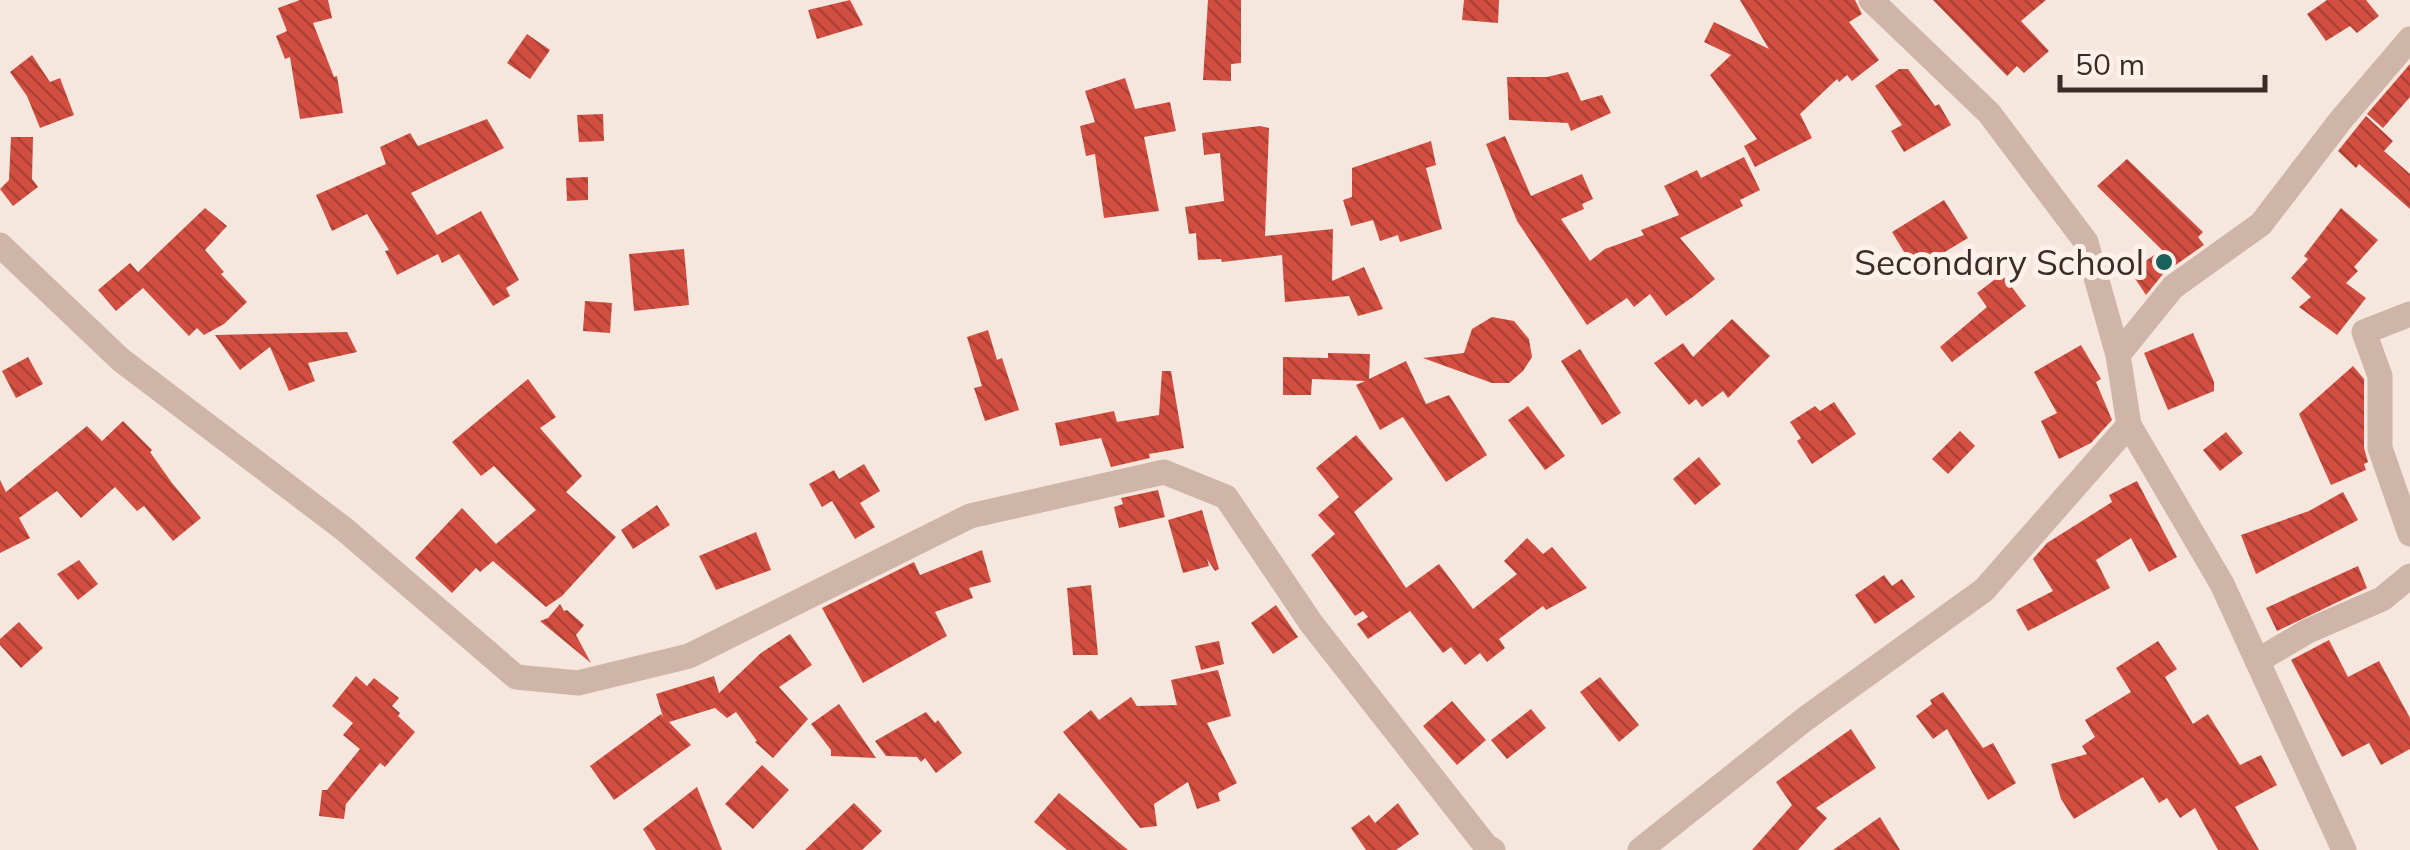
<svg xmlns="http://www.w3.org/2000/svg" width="2410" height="850" font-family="Mulish,sans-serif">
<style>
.building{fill:url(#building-back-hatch)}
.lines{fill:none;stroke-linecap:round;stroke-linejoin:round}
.street{stroke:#cfb4a8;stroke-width:25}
.poi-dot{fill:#1a615b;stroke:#fcf2eb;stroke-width:4}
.labels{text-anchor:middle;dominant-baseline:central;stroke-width:10;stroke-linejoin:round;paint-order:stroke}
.poi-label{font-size:35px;fill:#3b2c29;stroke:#fcf2eb;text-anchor:end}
</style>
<defs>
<pattern id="building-back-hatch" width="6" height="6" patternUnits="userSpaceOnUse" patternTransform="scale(2.5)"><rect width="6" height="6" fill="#d14e40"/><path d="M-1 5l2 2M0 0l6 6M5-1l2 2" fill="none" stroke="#ab4136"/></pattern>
</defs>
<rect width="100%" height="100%" fill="#f5e7de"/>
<g class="building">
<polygon points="300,0 328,0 332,18 313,23 334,77 337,76 343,113 300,119 290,57 285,59 276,36 287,31 278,8"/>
<polygon points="850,0 863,25 817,39 808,10"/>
<polygon points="1208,0 1241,0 1241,63 1231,64 1231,81 1203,80"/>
<polygon points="1464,0 1499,0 1498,23 1462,20"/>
<polygon points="1740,0 1855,0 1862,14 1849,22 1879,60 1852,81 1847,75 1839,82 1837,79 1800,114 1812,138 1755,167 1744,146 1757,139 1710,75 1731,55 1704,42 1714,22 1769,49"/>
<polygon points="1933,0 2046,0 2021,21 2049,51 2024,73 2017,66 2007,76"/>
<polygon points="2327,0 2366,0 2379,16 2357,33 2350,26 2326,41 2307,14"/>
<polygon points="527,34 550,50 530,79 507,63"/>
<polygon points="32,55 50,82 60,78 74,115 40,128 27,96 10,72"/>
<polygon points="2410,64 2410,97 2383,128 2367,114"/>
<polygon points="1899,69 1908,69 1935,106 1939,104 1951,125 1904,152 1891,131 1902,125 1875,86"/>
<polygon points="1568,72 1581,101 1602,95 1611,113 1571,131 1568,123 1509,120 1507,77 1547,77"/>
<polygon points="1125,78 1135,109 1170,102 1176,131 1144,137 1159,211 1104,218 1095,154 1086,156 1080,126 1095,122 1085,91"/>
<polygon points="603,114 604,141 579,142 577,115"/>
<polygon points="2366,116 2393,141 2384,151 2410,174 2410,209 2359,164 2356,168 2338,151"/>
<polygon points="487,119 504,148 411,193 437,235 481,211 519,280 506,288 510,296 493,306 459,254 442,263 438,254 397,275 385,251 389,250 367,214 332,231 316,195 386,164 380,147 410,133 418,146"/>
<polygon points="1260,126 1269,128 1265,236 1333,229 1332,281 1364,267 1383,309 1358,316 1349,296 1285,302 1282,255 1222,262 1221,259 1198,260 1196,233 1189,234 1185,207 1224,201 1220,153 1204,155 1202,133"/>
<polygon points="1505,136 1531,196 1582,174 1593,199 1582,204 1584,209 1561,219 1590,261 1605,249 1644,235 1641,230 1679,215 1664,186 1697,170 1701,178 1744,157 1760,190 1740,200 1743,206 1680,238 1715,279 1694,296 1666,316 1650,294 1634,307 1627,298 1587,325 1517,221 1486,144"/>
<polygon points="11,137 33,137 32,179 38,187 13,206 0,189 9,180"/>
<polygon points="1431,141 1436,165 1426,168 1442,229 1400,242 1398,235 1380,241 1373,220 1351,226 1343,200 1352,197 1352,168"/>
<polygon points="2127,159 2203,232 2198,237 2204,245 2163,274 2146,295 2130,271 2162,250 2097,186"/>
<polygon points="588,177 588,200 567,201 566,178"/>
<polygon points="1944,200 1968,238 1915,270 1892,232"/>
<polygon points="205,208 227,226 205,250 224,272 221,274 247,302 224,324 204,335 197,328 189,336 143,288 116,311 98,290 130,263 138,272"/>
<polygon points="2341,208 2378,240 2354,267 2358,271 2346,283 2366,298 2337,335 2299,307 2311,297 2291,278 2308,259 2304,256"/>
<polygon points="684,249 689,305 634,311 629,254"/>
<polygon points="2002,274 2026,306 1952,362 1940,347 1987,307 1977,293"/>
<polygon points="585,301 612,303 610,333 583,331"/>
<polygon points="1492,317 1514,321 1529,339 1532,357 1523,371 1509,383 1492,383 1423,358 1464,353 1472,329"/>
<polygon points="1732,319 1770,356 1728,398 1723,391 1702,407 1696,399 1689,405 1654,363 1683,343 1693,357"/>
<polygon points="988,330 997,360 1002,358 1019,410 985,421 974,388 982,386 967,337"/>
<polygon points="347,332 357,352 308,363 315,381 289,391 270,347 240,370 215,335"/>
<polygon points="2193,333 2214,382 2214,391 2168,410 2144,353"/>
<polygon points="2081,345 2101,379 2096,382 2112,420 2091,443 2059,459 2041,421 2057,413 2034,372"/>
<polygon points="1580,349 1621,413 1602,425 1561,361"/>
<polygon points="1328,353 1370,354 1369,379 1406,361 1426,404 1449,395 1487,455 1446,482 1403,417 1380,430 1356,385 1365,381 1312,379 1311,395 1283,395 1283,357 1328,358"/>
<polygon points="28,357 43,384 16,398 2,371"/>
<polygon points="2353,366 2364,379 2364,448 2368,462 2364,464 2366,470 2331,485 2299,414"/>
<polygon points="1162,371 1171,371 1184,448 1149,454 1150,458 1111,467 1101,438 1060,446 1055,423 1114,411 1117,422 1159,415"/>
<polygon points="528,379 556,417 540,428 582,476 566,492 616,537 562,596 546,607 493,561 480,572 476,568 452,593 415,558 462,508 496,544 536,510 494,466 481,476 452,442"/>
<polygon points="1834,402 1856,434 1812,464 1797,441 1801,438 1790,422 1815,406 1820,411"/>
<polygon points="1528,406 1565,456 1545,470 1508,420"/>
<polygon points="123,421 152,450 150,452 172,483 201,518 173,541 144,506 137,511 115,487 81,518 57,491 19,518 30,538 0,553 0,480 6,492 87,426 102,441"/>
<polygon points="1960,431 1975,446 1948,474 1932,459"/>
<polygon points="2226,432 2243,453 2220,471 2203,450"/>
<polygon points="1356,435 1393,479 1354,512 1406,588 1439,564 1473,609 1517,574 1504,561 1527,538 1543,554 1552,547 1587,588 1546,610 1543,606 1499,639 1505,648 1487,662 1480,653 1465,665 1451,647 1443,653 1410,611 1368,639 1357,624 1368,617 1363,611 1355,616 1311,555 1335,534 1318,515 1339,497 1316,468"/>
<polygon points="1699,457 1721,484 1695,505 1673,479"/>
<polygon points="864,464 880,491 860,503 875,527 855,539 832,501 822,507 809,484 834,470 839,479"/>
<polygon points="2137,481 2177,557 2149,572 2131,538 2096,560 2110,588 2028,631 2016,610 2053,591 2033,559 2047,543 2112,502 2109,495"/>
<polygon points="1158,490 1165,517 1119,528 1114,507 1123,504 1121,498"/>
<polygon points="2343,492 2358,520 2256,574 2241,535 2309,511"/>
<polygon points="657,505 670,525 633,549 621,530"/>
<polygon points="1202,510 1219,569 1215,571 1207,559 1209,566 1183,573 1168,520"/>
<polygon points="756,532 771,570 716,590 699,556"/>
<polygon points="982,550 991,582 969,588 973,598 935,612 947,636 863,683 822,608 914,562 920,575"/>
<polygon points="79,560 98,584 78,600 57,574"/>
<polygon points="2358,566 2367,588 2277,631 2266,608"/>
<polygon points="1884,575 1892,586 1902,579 1915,597 1875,624 1855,595"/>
<polygon points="1091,585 1098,655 1073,655 1067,588"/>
<polygon points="560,604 564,611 567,610 584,625 576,635 591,663 540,621 548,618"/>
<polygon points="1276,605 1298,637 1273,654 1251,623"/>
<polygon points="19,622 43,648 21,668 0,645 0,639"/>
<polygon points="790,634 812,665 779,687 808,719 773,758 755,742 757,741 736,712 727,718 715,708 669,722 691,745 614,800 590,766 661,714 663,717 656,694 714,676 719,693 761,653"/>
<polygon points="2329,640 2348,677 2379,661 2410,718 2410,749 2381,765 2369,743 2342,757 2291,660"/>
<polygon points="1219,641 1224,664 1201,670 1195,646"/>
<polygon points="2158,641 2177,669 2165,677 2193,724 2208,714 2240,765 2261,755 2277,785 2235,807 2259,850 2218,850 2195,808 2180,818 2167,798 2159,803 2143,777 2074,819 2061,799 2051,764 2087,754 2082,746 2095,737 2085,720 2131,692 2116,668"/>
<polygon points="1218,670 1231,716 1207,723 1237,783 1218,793 1220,801 1197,809 1188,782 1154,804 1157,826 1140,828 1063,732 1091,710 1099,720 1131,697 1137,706 1177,705 1171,680"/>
<polygon points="356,676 367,686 374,678 399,698 392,706 400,713 398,716 415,732 385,767 380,763 346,804 344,819 319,816 322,790 327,790 360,749 343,735 353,723 332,706"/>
<polygon points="1600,677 1639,725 1619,742 1580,692"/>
<polygon points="1943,692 1983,748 1993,743 2016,783 1988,800 1947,729 1933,739 1916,716 1932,704 1930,700"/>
<polygon points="1452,701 1486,740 1457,765 1423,726"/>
<polygon points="839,704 876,758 831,756 831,750 811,724"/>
<polygon points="1531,709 1546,728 1507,759 1491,740"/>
<polygon points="926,712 935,723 938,720 962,753 936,773 925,758 921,762 917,757 886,756 875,741"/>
<polygon points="1851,729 1876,768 1816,808 1827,818 1798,850 1752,850 1792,805 1776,782"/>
<polygon points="762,765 789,790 753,829 725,804"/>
<polygon points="697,787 722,850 656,850 643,829"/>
<polygon points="1059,793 1128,850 1067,850 1034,822"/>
<polygon points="854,803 882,831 862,850 805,850"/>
<polygon points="1398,803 1419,834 1396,850 1366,850 1351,828 1369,815 1375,823"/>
<polygon points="1880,817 1900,850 1833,850"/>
</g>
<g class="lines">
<g class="street">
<polyline points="1871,0 1989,113 2086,242 2118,355 2129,425 2222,584 2344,850"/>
<polyline points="0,245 121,360 344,529 516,677 578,683 689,656 970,516 1164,472 1226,497 1311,623 1486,846 1493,850"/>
<polyline points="2410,314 2364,332 2380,376 2380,448 2410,534"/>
<polyline points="2118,355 2173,287 2261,224 2340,121 2410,39"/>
<polyline points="2257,661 2308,631 2382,599 2410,576"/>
<polyline points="1640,850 1805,719 1984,590 2129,425"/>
</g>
</g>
<circle class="poi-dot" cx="2164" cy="262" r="10"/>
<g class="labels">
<g class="poi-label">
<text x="2144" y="262">Secondary School</text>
</g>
</g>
<path d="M2060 75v15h205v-15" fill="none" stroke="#3b2c29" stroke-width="5"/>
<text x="2075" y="75" font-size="30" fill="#3b2c29" stroke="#fcf2eb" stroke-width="8" paint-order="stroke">50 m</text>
</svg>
